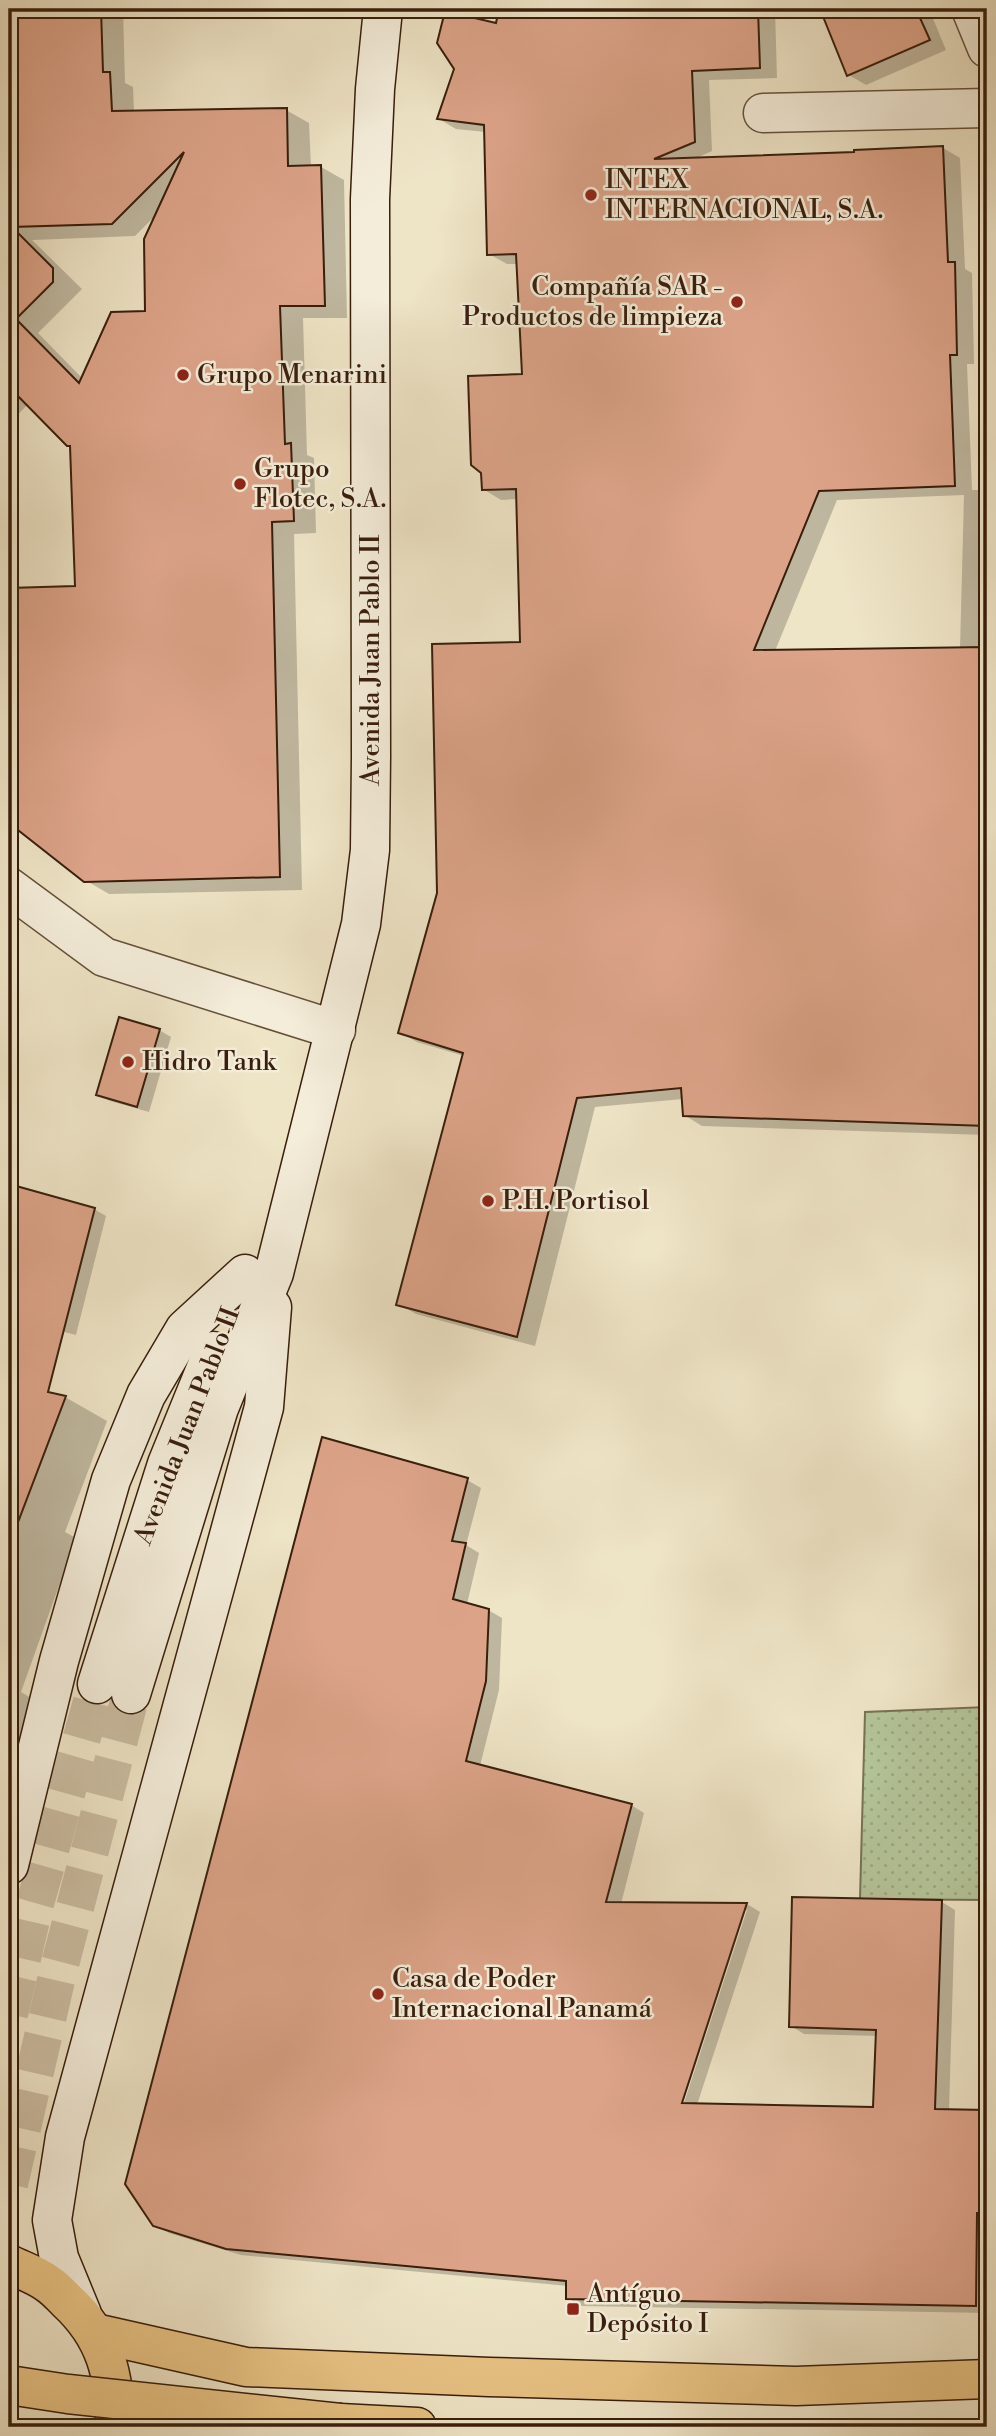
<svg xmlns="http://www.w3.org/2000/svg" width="996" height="2436" font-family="'Libre Bodoni',serif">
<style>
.grass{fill:url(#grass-dots);stroke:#767252;stroke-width:2}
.shadow{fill:#0003;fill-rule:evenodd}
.building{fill:#dca388;stroke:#391e0c;stroke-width:2;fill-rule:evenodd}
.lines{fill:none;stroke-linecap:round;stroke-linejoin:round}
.secondary-tunnel{stroke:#cabca1;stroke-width:38;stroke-dasharray:38 19;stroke-linecap:butt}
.street-casing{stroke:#66503a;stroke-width:41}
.secondary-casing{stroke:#391e0c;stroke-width:41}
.primary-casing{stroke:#391e0c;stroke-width:41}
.street{stroke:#f4edda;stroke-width:38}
.secondary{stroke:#f4edda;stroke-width:38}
.primary{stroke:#e7c283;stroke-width:38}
.primary-bridge-casing{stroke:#391e0c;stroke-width:41;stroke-linecap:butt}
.primary-bridge{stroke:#e7c283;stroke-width:38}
.poi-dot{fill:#8f2418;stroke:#f4edda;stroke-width:2.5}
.labels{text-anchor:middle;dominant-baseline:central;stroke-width:5;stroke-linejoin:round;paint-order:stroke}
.poi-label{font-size:26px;fill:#391e0c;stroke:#f4edda;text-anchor:start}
.street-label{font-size:26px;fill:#391e0c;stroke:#f4edda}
</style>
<defs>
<pattern id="grass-dots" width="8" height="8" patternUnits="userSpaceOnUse" patternTransform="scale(1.75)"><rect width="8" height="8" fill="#b4c599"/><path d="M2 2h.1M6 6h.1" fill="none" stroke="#9ca983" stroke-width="1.8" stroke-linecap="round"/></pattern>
</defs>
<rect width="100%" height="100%" fill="#eee4c6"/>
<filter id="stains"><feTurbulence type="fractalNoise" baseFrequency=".00286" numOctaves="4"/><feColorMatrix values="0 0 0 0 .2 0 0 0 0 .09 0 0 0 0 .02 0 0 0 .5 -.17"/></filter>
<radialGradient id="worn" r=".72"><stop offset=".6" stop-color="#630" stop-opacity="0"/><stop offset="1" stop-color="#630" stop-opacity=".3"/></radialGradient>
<polygon class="grass" points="987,1707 987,1900 860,1899 865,1712"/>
<g class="shadow">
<path d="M9 9H123L125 83 133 87 134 112 286 110 309 123 311 167H321L344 180 347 318H303L307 455 314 458 316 533 294 534 302 890 109 894 85 880 9 821V590L76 588 72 447 28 404 9 424ZM157 214 147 313 83 379 38 333 82 289 32 240 135 236Z"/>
<path d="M553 9H775L777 78 709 80 712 151 694 159 856 154 943 148 960 158 965 269 972 273 974 364H967L972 490H987V1135L702 1126 684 1115 683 1099 595 1107 535 1346 416 1314 398 1304 464 1056 417 1042 400 1032 522 644 518 499 501 500 483 489 524 376 518 264H507L489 254 486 132 456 129 439 119 542 36ZM964 495 960 649 775 651 837 500Z"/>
<polygon points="821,9 929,9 946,50 866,85 849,75"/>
<polygon points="159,1030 171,1037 149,1112 110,1101 98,1095"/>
<polygon points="9,1186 94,1209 106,1216 76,1335 9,1318"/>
<polygon points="9,1384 65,1397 107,1421 65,1532 76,1538 21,1692 36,1701 9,1782"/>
<path d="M467 1480 481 1488 466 1545 479 1553 467 1604 488 1610 502 1618 499 1690 480 1766 631 1805 644 1813 621 1904H747L760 1912 697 2105 875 2109 878 2036 804 2034 791 2026 942 1902 955 1910 949 2111 987 2112V2313L581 2306 568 2298V2286L241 2255 169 2233 154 2225ZM743 1910H747L681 2112 678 2110Z"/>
</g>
<g class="building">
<path d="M9 9H101L103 72H110L112 111 287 108 288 166 321 165 325 306H280L285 444 291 443 294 521 272 522 280 877 84 882 9 823V588L75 586 70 446H67L9 387ZM184 152 144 239 145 311 111 312 79 383 16 319 53 282V268L12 227 112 224Z"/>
<polygon points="499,9 758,9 760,68 692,71 695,142 654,159 854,152 854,150 943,146 948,262 955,262 957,355 950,355 955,486 819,491 754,650 987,647 987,882 981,882 981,1067 987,1066 987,1126 683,1116 681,1088 577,1098 517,1337 396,1305 463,1053 398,1033 437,893 432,644 520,642 516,489 482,490 481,473 471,465 468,376 522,374 516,254 487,255 484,125 437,119 454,69 437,43 445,11 496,23"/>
<polygon points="820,9 916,9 930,40 847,76"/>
<polygon points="119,1017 160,1029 137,1107 96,1095"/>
<polygon points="9,1184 95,1208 48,1392 66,1396 12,1538 9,1537"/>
<polygon points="322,1437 468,1478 452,1541 466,1543 453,1599 489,1609 486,1681 466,1761 632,1804 606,1902 747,1903 682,2103 873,2107 876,2030 789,2027 792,1897 942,1900 935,2109 987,2110 987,2213 977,2213 976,2306 566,2299 566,2281 226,2249 153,2226 125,2184"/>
</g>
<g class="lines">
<g class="secondary-tunnel">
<polyline points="9,2014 34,1907 97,1684"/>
<polyline points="9,2184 57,1976 131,1694"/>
</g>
<g class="street-casing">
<g id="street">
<polyline points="971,9 987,48"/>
<polyline points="763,113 987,108"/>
<polyline points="9,887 104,957 336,1030"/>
</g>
</g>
<g class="secondary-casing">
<g id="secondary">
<polyline points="97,1684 167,1464 213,1351"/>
<polyline points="131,1694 219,1408 274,1273 361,924 370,850 371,756 370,199 375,89 383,9"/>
<polyline points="9,1865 59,1661 111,1480 146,1395 185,1329 245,1274"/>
<polyline points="82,2314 59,2258 52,2220 65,2137 264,1407 272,1307"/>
</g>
</g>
<g class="primary-casing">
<g id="primary">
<path d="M9 2264C21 2270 36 2275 47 2283 55 2288 61 2295 67 2301 106 2337 115 2376 115 2427"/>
<polyline points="95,2333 246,2367 489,2377 796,2386 987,2379"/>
<polyline points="340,2423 417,2427"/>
</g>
</g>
<use href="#street" class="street"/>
<use href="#secondary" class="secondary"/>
<use href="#primary" class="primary"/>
<g class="primary-bridge-casing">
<polyline id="primary-bridge" points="9,2385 68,2394 340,2423"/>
</g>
<use href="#primary-bridge" class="primary-bridge"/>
</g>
<g class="poi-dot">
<circle cx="591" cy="195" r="7"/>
<circle cx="737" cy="302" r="7"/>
<circle cx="183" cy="375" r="7"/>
<circle cx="240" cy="484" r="7"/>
<circle cx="128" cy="1062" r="7"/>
<circle cx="488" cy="1201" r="7"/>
<circle cx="378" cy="1994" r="7"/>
<rect x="566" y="2302" width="14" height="14" rx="3.5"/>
</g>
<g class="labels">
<g class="poi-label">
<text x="605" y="180">INTEX<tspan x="605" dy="30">INTERNACIONAL, S.A.</tspan></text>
<text x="723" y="287" text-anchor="end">Compañía SAR -<tspan x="723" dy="30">Productos de limpieza</tspan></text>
<text x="197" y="375">Grupo Menarini</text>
<text x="254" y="469">Grupo<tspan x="254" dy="30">Flotec, S.A.</tspan></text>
<text x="142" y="1062">Hidro Tank</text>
<text x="502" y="1201">P.H. Portisol</text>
<text x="392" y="1979">Casa de Poder<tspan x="392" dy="30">Internacional Panamá</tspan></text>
<text x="587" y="2294">Antíguo<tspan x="587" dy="30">Depósito I</tspan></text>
</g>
<g class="street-label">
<text transform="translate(371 660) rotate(-90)">Avenida Juan Pablo II</text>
<text transform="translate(187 1426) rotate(-69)">Avenida Juan Pablo II</text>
</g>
</g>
<rect width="996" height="2436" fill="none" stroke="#eee4c6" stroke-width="35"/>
<rect x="10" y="10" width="975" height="2415" fill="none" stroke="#391e0c" stroke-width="3.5"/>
<rect x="18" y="18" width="961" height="2401" fill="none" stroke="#391e0c" stroke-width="2"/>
<rect width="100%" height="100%" filter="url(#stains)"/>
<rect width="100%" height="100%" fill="url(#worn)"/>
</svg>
